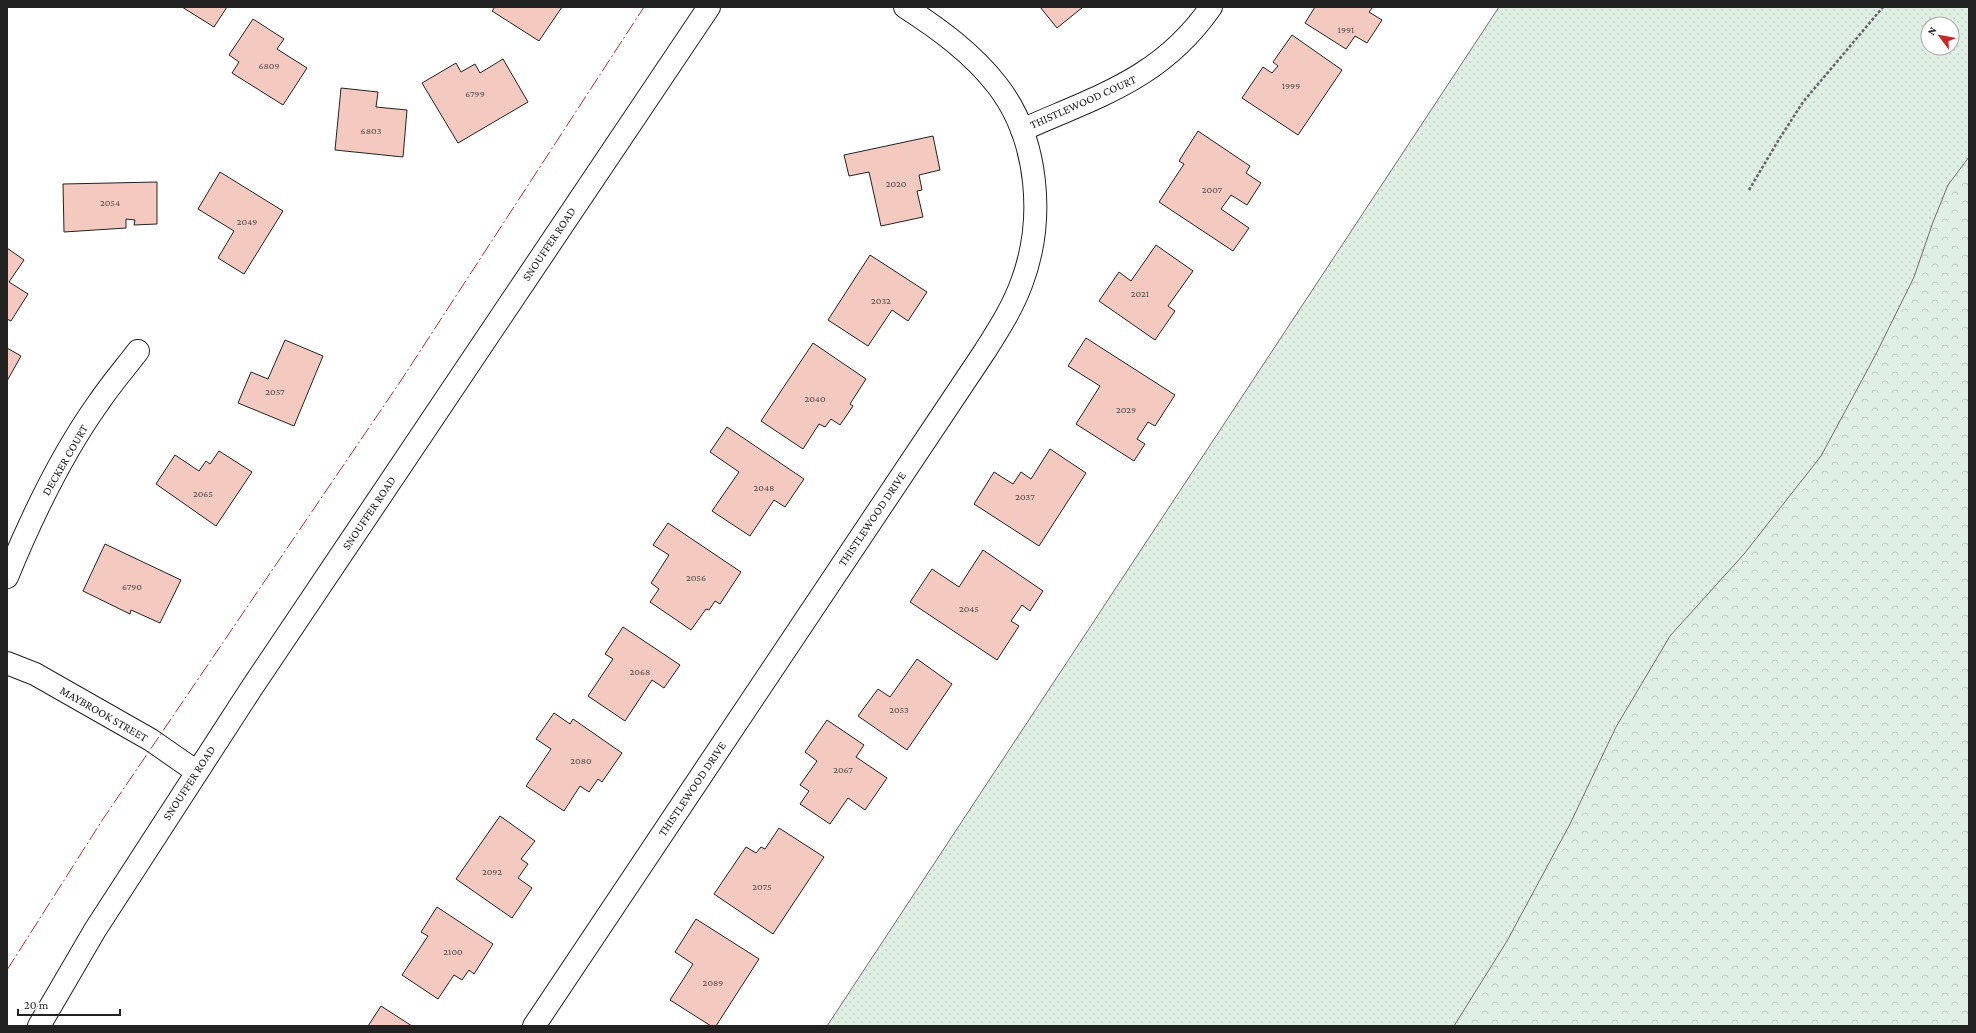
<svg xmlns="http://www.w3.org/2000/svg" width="1976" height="1033" font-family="'Crimson Pro',serif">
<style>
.grass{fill:url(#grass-dots);stroke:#6f6f6f;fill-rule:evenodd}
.forest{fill:url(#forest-crowns);stroke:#6f6f6f}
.building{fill:#f3c9c0;stroke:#222}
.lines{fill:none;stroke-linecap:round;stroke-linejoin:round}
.street-casing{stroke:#222;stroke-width:24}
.secondary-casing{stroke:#222;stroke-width:24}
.path{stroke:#646464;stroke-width:2.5;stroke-dasharray:3 2;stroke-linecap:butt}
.street{stroke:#fff;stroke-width:22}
.secondary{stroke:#fff;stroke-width:22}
.power{stroke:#c62828;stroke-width:1;stroke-dasharray:14 3 2 3;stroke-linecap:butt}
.labels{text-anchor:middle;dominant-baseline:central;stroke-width:3;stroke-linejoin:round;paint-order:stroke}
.number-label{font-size:10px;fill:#564c4a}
.street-label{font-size:12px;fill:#222;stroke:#fff}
</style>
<defs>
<pattern id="grass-dots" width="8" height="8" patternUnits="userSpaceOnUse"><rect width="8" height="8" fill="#e0efe3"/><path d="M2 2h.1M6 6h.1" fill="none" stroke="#c0cdc2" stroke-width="1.8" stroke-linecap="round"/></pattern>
<pattern id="forest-crowns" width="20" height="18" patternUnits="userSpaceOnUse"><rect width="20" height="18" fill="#e0efe3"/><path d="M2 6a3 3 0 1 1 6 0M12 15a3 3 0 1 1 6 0" fill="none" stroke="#c0cdc2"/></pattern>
</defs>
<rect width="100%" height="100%" fill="#fff"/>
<path class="grass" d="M1499 7H1969V1026H827ZM1928 24H1952V48H1928Z"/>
<polygon class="forest" points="1969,157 1969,1026 1454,1026 1507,941 1570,824 1616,727 1670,636 1744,554 1821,456 1876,354 1914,277 1933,222 1948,185"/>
<g class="building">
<polygon points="182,7 227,7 214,27"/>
<polygon points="495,7 562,7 539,41 492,11"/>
<polygon points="1040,7 1083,7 1057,28"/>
<polygon points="1315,7 1373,7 1369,12 1382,20 1367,43 1355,36 1346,49 1305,23"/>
<polygon points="253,19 284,39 277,49 307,68 283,105 232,73 239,62 229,55"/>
<polygon points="1292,35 1342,70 1298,135 1242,98 1263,67 1272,73 1278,66 1273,62"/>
<polygon points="503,59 528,102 458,143 422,83 456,63 461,72 475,64 480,73"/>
<polygon points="341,88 378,92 376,107 407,110 403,157 335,150"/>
<polygon points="1198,131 1250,166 1246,173 1261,183 1247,205 1231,195 1221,209 1249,228 1233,251 1159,202 1184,164 1179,161"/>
<polygon points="933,136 940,170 919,175 922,190 917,191 923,217 881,226 869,172 849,176 844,155"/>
<polygon points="220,172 283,211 244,274 218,258 234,231 198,209"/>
<polygon points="157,182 157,224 134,225 135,220 126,219 126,228 64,232 63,184"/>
<polygon points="1156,245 1193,271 1168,306 1175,311 1155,340 1099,301 1119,272 1131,281"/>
<polygon points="7,248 24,260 9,282 28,294 11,321 7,319"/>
<polygon points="870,255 927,292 908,321 892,310 868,346 828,320"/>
<polygon points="1086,338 1175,395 1155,426 1148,422 1137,439 1145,444 1134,461 1076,424 1100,386 1068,366"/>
<polygon points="285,340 323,356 294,426 238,403 251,372 268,379"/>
<polygon points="813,343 866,379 850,404 853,406 840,425 831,419 825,427 819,424 803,449 761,421"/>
<polygon points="7,348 21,356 7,381"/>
<polygon points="727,427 804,479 785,507 774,500 750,536 712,511 739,472 710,452"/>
<polygon points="1050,449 1086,473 1039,546 974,504 994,472 1013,484 1021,472 1031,479"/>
<polygon points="219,451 252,472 216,526 156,484 175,455 199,471 206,461 210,464"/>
<polygon points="668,523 741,572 720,604 715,601 709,610 706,609 691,630 650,602 659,589 651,583 669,555 653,545"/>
<polygon points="105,544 181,580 160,623 131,610 130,614 83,591"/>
<polygon points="983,550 1043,591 1030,611 1022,605 1011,621 1019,626 997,660 910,602 932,569 959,587"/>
<polygon points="623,627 680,665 664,688 652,680 625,721 588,696 613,659 605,654"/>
<polygon points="917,659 952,684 907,750 858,716 878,689 890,697"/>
<polygon points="554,713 570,724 573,719 622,753 602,782 598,779 589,792 580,786 564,811 526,786 551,749 536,739"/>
<polygon points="827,720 864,745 856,757 887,778 865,810 848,798 830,824 800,804 809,791 800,785 817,761 805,752"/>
<polygon points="500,816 535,841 521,859 528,864 518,878 532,888 512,918 456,879"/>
<polygon points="779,828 824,857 773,934 714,894 746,847 756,853 761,847 765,849"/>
<polygon points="437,907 493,944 474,974 469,970 462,980 454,975 438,999 402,975 428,936 421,932"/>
<polygon points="696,919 759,959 716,1026 711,1026 670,1000 693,964 675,952"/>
<polygon points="381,1006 412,1026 368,1026"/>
</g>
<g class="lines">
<g class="street-casing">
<g id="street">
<path d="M1022 130C1098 96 1161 79 1211 7"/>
<path d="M7 577C32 516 61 455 99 402 111 384 125 368 138 351"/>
<polyline points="7,663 35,674 151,740 197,772"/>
<path d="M534 1026 985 351C999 329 1013 307 1022 282 1045 220 1039 139 997 85 972 53 939 29 905 7"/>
</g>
</g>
<g class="secondary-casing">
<polyline id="secondary" points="39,1026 95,930 251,689 709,7"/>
</g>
<polyline class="path" points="1749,190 1778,141 1803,102 1883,7"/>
<use href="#street" class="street"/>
<use href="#secondary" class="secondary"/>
<polyline class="power" points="7,970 103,819 400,382 644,7"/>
</g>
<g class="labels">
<g class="number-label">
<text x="1346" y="29">1991</text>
<text x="269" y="65">6809</text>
<text x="1291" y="85">1999</text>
<text x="475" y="93">6799</text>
<text x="371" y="130">6803</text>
<text x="896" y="183">2020</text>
<text x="1212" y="189">2007</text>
<text x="110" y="202">2054</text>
<text x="247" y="221">2049</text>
<text x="1140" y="293">2021</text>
<text x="881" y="300">2032</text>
<text x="275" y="391">2057</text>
<text x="815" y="398">2040</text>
<text x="1126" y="409">2029</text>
<text x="764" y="487">2048</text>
<text x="203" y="493">2065</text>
<text x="1025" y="496">2037</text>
<text x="696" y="577">2056</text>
<text x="132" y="586">6790</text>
<text x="969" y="608">2045</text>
<text x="640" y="671">2068</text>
<text x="899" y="709">2053</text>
<text x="581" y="760">2080</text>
<text x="843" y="769">2067</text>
<text x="492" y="871">2092</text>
<text x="762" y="886">2075</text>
<text x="453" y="951">2100</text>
<text x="713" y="982">2089</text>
</g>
<g class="street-label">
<text transform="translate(1083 102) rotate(-24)">THISTLEWOOD COURT</text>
<text transform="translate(549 244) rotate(-56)">SNOUFFER ROAD</text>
<text transform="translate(65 460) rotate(-60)">DECKER COURT</text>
<text transform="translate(369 513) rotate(-56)">SNOUFFER ROAD</text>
<text transform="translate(872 519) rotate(-56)">THISTLEWOOD DRIVE</text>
<text transform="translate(104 714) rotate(30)">MAYBROOK STREET</text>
<text transform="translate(189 783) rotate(-57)">SNOUFFER ROAD</text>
<text transform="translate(692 789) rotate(-56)">THISTLEWOOD DRIVE</text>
</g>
</g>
<rect width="1976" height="1033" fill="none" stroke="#222222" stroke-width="16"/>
<g transform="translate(1940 36) rotate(302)"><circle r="19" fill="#ffffff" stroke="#a7a7a7"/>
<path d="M0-3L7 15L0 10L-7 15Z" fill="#c62828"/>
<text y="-6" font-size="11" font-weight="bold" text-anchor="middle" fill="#222222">N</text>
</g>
<path d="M18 1009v6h102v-6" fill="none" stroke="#222222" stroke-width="2"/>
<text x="24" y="1009" font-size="12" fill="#222222" stroke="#ffffff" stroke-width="3" paint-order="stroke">20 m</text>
</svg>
